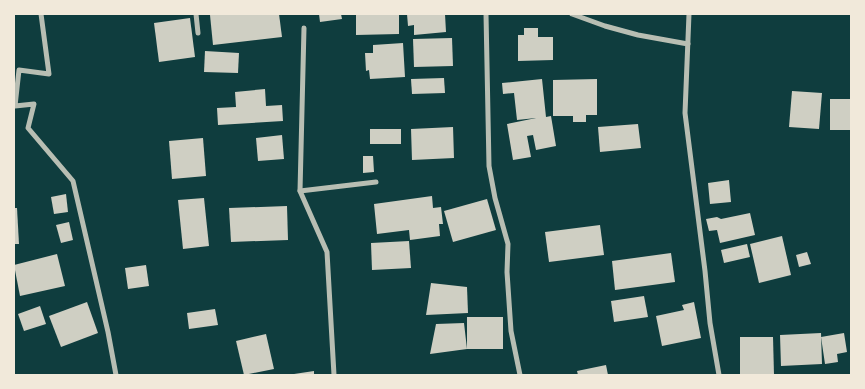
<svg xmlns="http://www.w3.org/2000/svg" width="865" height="389" font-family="Roboto,sans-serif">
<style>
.building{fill:#cfcfc3}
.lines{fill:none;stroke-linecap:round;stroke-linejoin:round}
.minor{stroke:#b8beb3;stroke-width:5}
</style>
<rect width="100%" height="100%" fill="#0f3d3e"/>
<g class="building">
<polygon points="220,14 279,14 282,37 213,45 210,15"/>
<polygon points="319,14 341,14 342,19 320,22"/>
<polygon points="356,14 399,14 399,34 356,35"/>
<polygon points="407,14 445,14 446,32 414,35 414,25 408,26"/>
<polygon points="190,18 195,57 159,62 154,23"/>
<polygon points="524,28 538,28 538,37 553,37 553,60 518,61 518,35 524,35"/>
<polygon points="452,38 453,66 414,67 413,39"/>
<polygon points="403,43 405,77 370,79 369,70 366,71 365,53 373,53 373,45"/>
<polygon points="205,51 239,53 238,73 204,72"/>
<polygon points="444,78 445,93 412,94 411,79"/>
<polygon points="542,79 546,117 551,116 556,146 536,150 533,135 527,136 531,157 513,160 507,124 536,118 517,120 514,93 503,94 502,83"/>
<polygon points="597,79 597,115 586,115 586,122 573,122 573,116 553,116 553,80"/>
<polygon points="265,89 266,106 282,105 283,121 218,125 217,108 236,107 235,92"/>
<polygon points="792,91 822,93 819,129 789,127"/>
<rect x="830" y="99" width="21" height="31"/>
<polygon points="638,124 641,148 600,152 598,127"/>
<polygon points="453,127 454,158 412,160 411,129"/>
<rect x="370" y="129" width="31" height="15"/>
<polygon points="282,135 284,159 258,161 256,138"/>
<polygon points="203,138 206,176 172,179 169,141"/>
<polygon points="363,156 373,156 374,172 363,173"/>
<polygon points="729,180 731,202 710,204 708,183"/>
<polygon points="66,194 68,212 54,214 51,197"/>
<polygon points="432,196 433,208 441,207 443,224 439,224 440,236 410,240 409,230 377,234 374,204"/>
<polygon points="204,198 209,246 183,249 178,200"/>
<polygon points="487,199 496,230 453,242 444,211"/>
<polygon points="287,206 288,240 231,242 229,208"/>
<polygon points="14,208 17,208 19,244 14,244"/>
<polygon points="750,213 755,235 720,243 717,230 709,231 706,219 717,217 721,219"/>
<polygon points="69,222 73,240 61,243 56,225"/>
<polygon points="600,225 604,255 549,262 545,232"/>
<polygon points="782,236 791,275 759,283 750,244"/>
<polygon points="409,241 411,268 372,270 371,243"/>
<polygon points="747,244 750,257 724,263 721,250"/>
<polygon points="807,252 811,264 799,267 796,255"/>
<polygon points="671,253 675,282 615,290 612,261"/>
<polygon points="57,254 65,286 20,296 14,265"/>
<polygon points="146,265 149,286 128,289 125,268"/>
<polygon points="431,283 467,287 468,313 426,315"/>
<polygon points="644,296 648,317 614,322 611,301"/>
<polygon points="87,302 98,333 61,347 49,316"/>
<polygon points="694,302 701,338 662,346 656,316 684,310 682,305"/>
<polygon points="40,306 46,324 24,331 18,314"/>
<polygon points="215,309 218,325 189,329 187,313"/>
<polygon points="467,317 503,317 503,349 467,349 430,354 436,324 464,323 467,349"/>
<polygon points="821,333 822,364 781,366 780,335"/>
<polygon points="844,333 847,352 837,354 838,362 825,364 821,337"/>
<polygon points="266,334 274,369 244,375 236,341"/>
<polygon points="740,337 773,337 774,375 740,375"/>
<polygon points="606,365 608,375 578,375 577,371"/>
<polygon points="314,371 314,375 294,375 294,374"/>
</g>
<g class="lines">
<g class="minor">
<polyline points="41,14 49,74 19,70 15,106 34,104 28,128 73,181 108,332 116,375"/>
<polyline points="196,14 198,33"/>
<polyline points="486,14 489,166 495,198 508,244 507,272 511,331 520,375"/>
<polyline points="572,14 605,26 638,35 688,44"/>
<polyline points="689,14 685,113 705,271 710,323 719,375"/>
<polyline points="304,28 300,191 327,252 334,375"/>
<polyline points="300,191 376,182"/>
</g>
</g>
<rect width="865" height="389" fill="none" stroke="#f1e9da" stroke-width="30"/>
</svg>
